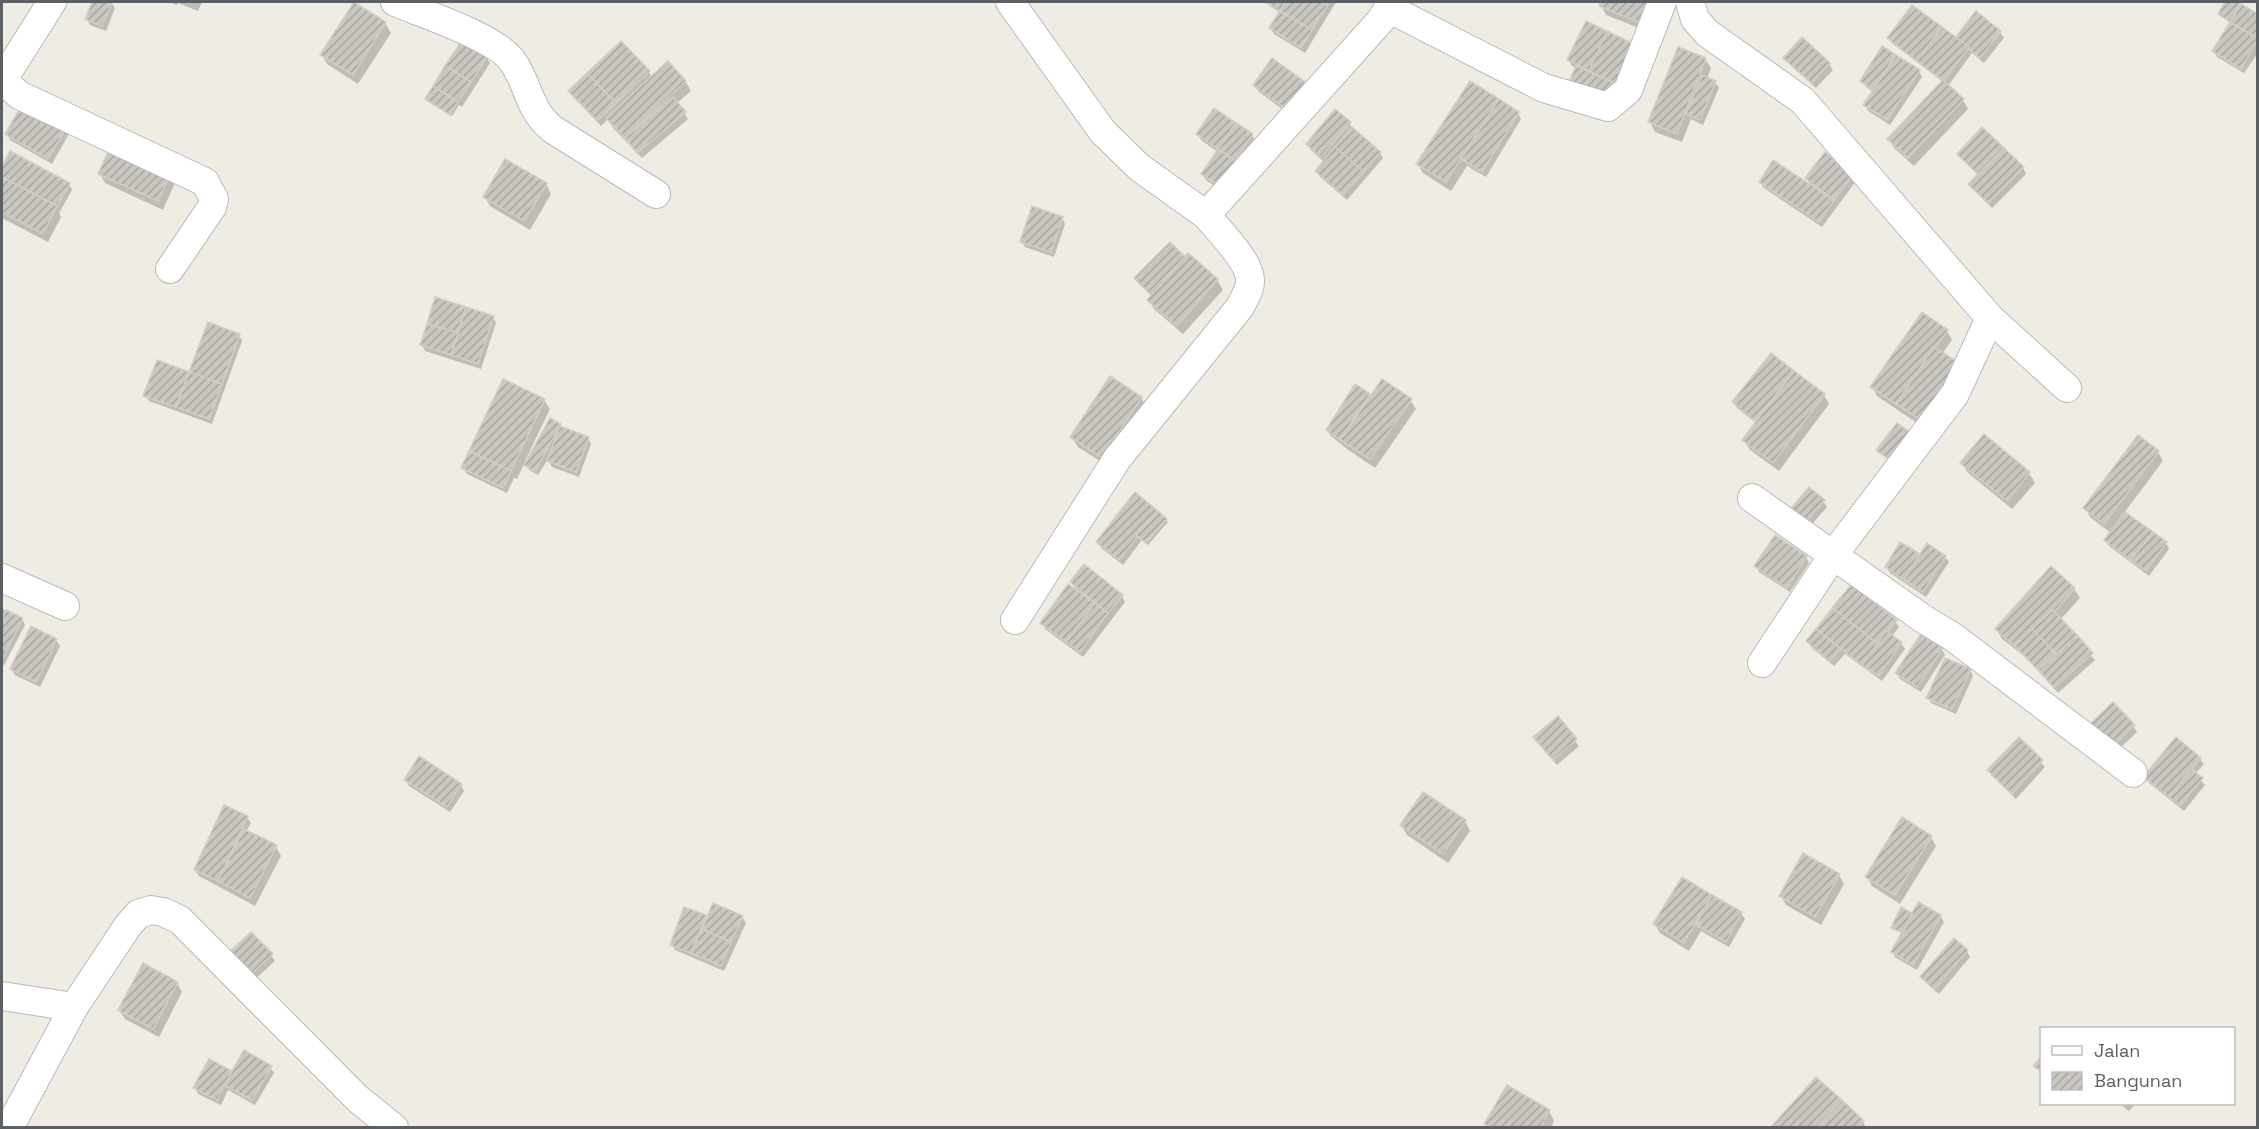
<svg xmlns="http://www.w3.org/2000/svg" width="2259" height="1129" font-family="'Space Grotesk',sans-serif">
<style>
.shadow{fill:#0003}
.building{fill:url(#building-hatch);stroke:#d4cec2;stroke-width:1.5}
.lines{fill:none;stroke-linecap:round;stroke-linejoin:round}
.minor-casing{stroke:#b7babe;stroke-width:30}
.minor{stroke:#fff;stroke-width:28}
</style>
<defs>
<pattern id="building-hatch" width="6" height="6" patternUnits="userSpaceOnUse" patternTransform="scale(1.5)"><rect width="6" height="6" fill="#cac7c1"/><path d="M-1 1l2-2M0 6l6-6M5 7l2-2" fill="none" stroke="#a7a5a0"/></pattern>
</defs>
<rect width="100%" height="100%" fill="#efece4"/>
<g class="shadow">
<polygon points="93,2 111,2 115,8 106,31 90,25 87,19"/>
<polygon points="168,2 202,2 198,11 178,3 177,5"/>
<polygon points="1264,2 1336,2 1305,53 1274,34 1270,28 1280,13"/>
<polygon points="1603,2 1658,2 1646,31 1606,15 1601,6"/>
<polygon points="2227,2 2234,2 2258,16 2258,53 2244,73 2217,57 2214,51 2231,23 2219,14"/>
<polygon points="354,4 385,23 391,33 358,84 327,64 322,55"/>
<polygon points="1976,13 2000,32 2004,38 1984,63 1972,53 1948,86 1963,100 1968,109 1914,166 1894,148 1889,139 1943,82 1893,44 1889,38 1956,39"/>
<polygon points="1635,46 1614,106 1577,68 1572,66 1569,60"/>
<polygon points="486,57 490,63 462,107 459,105 452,116 428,101 426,99"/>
<polygon points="1785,58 1829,64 1833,70 1816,88 1789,64"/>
<polygon points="1705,59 1711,68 1707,79 1715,82 1719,88 1703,125 1691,119 1682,142 1655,132 1650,122"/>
<polygon points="1273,60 1304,83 1308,89 1289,114 1258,91 1255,85"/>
<polygon points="1919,71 1922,77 1890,125 1868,111 1865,105 1873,92 1865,86 1861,81"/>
<polygon points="649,72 652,78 685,81 691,91 677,103 688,119 642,158 613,128 608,119 601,126 569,91"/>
<polygon points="1470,83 1518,113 1521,119 1486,177 1467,166 1451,191 1423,173 1418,164"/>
<polygon points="1349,123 1353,129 1380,153 1383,158 1347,200 1320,177 1316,171 1324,162 1311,150 1307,144"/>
<polygon points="67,126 70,132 52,164 10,140 7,134"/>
<polygon points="1198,134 1252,135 1255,141 1221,190 1206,180 1203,174 1218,152 1201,140"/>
<polygon points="11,153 69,184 72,190 59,213 61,217 48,242 2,218 2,171"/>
<polygon points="1959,155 2023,168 2026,174 1992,208 1974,190 1970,184 1979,176"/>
<polygon points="100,174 177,178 163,210 105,183"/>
<polygon points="1853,176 1856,181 1822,227 1764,188 1760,182 1813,188 1807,178"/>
<polygon points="546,184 551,194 530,230 490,206 485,197"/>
<polygon points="1062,218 1065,224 1054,257 1025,247 1022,242"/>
<polygon points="1189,255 1217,280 1223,290 1183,334 1154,309 1149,300 1152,296 1136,279"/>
<polygon points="493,317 496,323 481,369 425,351 422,345"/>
<polygon points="1947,331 1952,340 1942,354 1926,429 1877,396 1872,387"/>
<polygon points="239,335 242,341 212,424 149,401 145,395 190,374"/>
<polygon points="1772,355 1824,395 1829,404 1779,471 1750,450 1744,440 1757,424 1737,408 1734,403"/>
<polygon points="1369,395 1371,398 1410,400 1416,409 1375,468 1347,449 1331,436 1327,430"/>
<polygon points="1141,398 1147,407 1108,466 1078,447 1072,437"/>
<polygon points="544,400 550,409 525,461 527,462 560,425 562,429 588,438 591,444 579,477 552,467 548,459 538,475 529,470 525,462 517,479 514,478 507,493 467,474 463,468"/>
<polygon points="1984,436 2029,473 2035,483 2012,509 1967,472 1962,463"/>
<polygon points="2158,452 2163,461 2124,513 2166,543 2169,549 2149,576 2109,546 2106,540 2111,533 2090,517 2085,508"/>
<polygon points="1823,501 1827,507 1807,530 1793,518"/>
<polygon points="1166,520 1168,522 1148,545 1142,540 1123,565 1101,548 1098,542"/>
<polygon points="1901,544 1920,557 1945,557 1949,562 1926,597 1890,573 1886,567"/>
<polygon points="1806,557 1809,563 1790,592 1759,572 1756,566"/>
<polygon points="1072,582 1122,596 1125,602 1083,657 1045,629 1042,623 1078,593"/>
<polygon points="1851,587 1895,621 1899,627 1892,636 1901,643 1905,649 1882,681 1845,654 1834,666 1811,647 1808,641"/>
<polygon points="2074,589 2080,598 2060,620 2095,660 2058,693 2027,658 2002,639 1997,629"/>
<polygon points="2,609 22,619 25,625 3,667 2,666"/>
<polygon points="56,640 60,646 40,687 15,675 11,669"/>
<polygon points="1942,649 1945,655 1921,692 1900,679 1897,673"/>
<polygon points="1970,670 1973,676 1956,714 1931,703 1928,697"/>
<polygon points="1557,718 1579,746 1557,765 1539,743"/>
<polygon points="2092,724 2133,726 2137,732 2116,752"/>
<polygon points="2019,739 2045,767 2016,799 1992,776 1989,771"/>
<polygon points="2200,759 2204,764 2195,774 2205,785 2184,811 2149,783 2145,777"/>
<polygon points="406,780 461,785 464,791 450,812 409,786"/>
<polygon points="247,817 251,823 246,832 276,847 281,856 255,906 199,876 195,870"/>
<polygon points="1465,821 1470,831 1448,863 1407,835 1402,826"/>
<polygon points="1931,837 1936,846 1900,904 1872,886 1867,877"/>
<polygon points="1839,875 1844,884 1821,925 1786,905 1781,896"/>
<polygon points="1682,879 1741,913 1745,919 1729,947 1701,931 1689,951 1660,933 1655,924"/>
<polygon points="705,916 707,920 742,917 746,923 724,971 675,950 672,944"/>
<polygon points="1940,916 1944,922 1917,970 1896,958 1892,952"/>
<polygon points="1954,940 1967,951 1970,957 1939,994 1926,983 1922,977"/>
<polygon points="271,955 275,961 251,983 231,961"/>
<polygon points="177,983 182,992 159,1037 125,1019 119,1010"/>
<polygon points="270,1067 274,1073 255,1105 228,1090 221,1105 198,1094 195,1088 233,1073"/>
<polygon points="2120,1104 2135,1104 2129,1111"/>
<polygon points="1549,1111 1554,1121 1551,1128 1488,1128 1486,1124"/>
<polygon points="1863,1122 1866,1128 1772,1128"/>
</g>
<g class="building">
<polygon points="92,2 112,2 102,26 85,19"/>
<polygon points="354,2 386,22 353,75 320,55"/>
<polygon points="1265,2 1285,2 1280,11"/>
<polygon points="1285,2 1324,2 1328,4 1312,30 1280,11"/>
<polygon points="1601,2 1650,2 1641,23 1599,6"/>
<polygon points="2225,2 2237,2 2241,4 2230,22 2218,14"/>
<polygon points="2241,4 2258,14 2258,39 2230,22"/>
<polygon points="1912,5 1942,27 1917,61 1887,38"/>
<polygon points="1280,11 1312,30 1301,48 1269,28"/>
<polygon points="1976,11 2001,31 1980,58 1955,38"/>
<polygon points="1586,21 1607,31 1589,71 1567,60"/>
<polygon points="2230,22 2258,39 2241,69 2212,51"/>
<polygon points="1942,27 1969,47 1944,81 1917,61"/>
<polygon points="1607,31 1636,45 1617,84 1589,71"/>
<polygon points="1802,37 1830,63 1812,83 1783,58"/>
<polygon points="462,40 488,56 471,82 445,66"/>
<polygon points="621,41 650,71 616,103 587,73"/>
<polygon points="1882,46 1896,55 1873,90 1860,81"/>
<polygon points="1678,47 1706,58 1677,134 1648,122"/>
<polygon points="1896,55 1920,70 1887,120 1863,105"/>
<polygon points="1272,58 1305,82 1286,109 1253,85"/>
<polygon points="668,61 686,81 625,138 606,118"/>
<polygon points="445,66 471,82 458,102 433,86"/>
<polygon points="1576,66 1617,84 1610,101 1569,82"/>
<polygon points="587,73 616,103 597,121 568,91"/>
<polygon points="1702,75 1716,81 1700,120 1686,114"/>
<polygon points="1943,80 1964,99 1908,158 1887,139"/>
<polygon points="1470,81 1499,99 1446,182 1416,164"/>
<polygon points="433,86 458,102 450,115 425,99"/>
<polygon points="673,97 686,112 637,153 625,138"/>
<polygon points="1499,99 1519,112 1482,172 1461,159"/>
<polygon points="25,100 68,125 48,159 5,134"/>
<polygon points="1214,108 1236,123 1218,149 1196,134"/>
<polygon points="1335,109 1351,122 1321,157 1306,144"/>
<polygon points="1236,123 1253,134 1235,161 1218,149"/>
<polygon points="1352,127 1381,152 1364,172 1335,147"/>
<polygon points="1982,127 2004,148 1979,175 1957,154"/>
<polygon points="113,141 173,168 158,201 98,174"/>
<polygon points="1335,147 1364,172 1343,195 1315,171"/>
<polygon points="2004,148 2024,167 1988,203 1968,184"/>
<polygon points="1218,149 1235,161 1218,185 1201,174"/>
<polygon points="10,151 70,183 57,206 2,177 2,167"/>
<polygon points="1825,152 1854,174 1834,200 1805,178"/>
<polygon points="505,159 547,183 524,221 483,197"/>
<polygon points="1773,160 1834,200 1819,222 1759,182"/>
<polygon points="2,177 57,206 43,234 2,212"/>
<polygon points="1032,206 1063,217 1051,252 1020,242"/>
<polygon points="1170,242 1185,257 1149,293 1134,278"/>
<polygon points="1188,253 1218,279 1177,326 1147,300"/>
<polygon points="435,297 466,307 458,333 427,324"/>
<polygon points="466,307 494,316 478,364 451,355"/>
<polygon points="1922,312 1948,330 1896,404 1870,387"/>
<polygon points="208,322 240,334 222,384 189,372"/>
<polygon points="427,324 458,333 451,355 420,345"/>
<polygon points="1934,347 1959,363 1921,420 1896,404"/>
<polygon points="1771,353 1794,371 1755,421 1732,402"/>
<polygon points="157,360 189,372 176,407 143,396"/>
<polygon points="1794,371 1825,394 1773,463 1742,440"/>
<polygon points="189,372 222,384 209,419 176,407"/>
<polygon points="1110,376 1142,397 1102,458 1070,437"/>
<polygon points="503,379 545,399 511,471 469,451"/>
<polygon points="1382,379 1412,399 1370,459 1340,440"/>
<polygon points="1355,384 1370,394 1340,440 1326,430"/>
<polygon points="550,418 561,424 535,471 524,465"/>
<polygon points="1897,423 1914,435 1893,462 1876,450"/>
<polygon points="560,426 589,437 576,472 547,461"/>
<polygon points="1984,434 2030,472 2007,501 1960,463"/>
<polygon points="2138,435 2159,451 2104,524 2083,508"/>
<polygon points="469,451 511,471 503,488 461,468"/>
<polygon points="1809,487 1825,500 1803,525 1788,512"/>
<polygon points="1135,492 1158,511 1119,560 1096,542"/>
<polygon points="1158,511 1167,519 1146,543 1136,535"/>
<polygon points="2125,512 2153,532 2131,560 2104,540"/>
<polygon points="2153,532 2167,542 2146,571 2131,560"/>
<polygon points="1775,535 1807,556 1787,588 1754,566"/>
<polygon points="1900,542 1920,554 1904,580 1885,567"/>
<polygon points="1927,543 1946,556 1923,592 1904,580"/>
<polygon points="1084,564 1123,595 1108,613 1070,582"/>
<polygon points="2051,566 2075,588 2020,651 1995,629"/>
<polygon points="1068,584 1095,603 1066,642 1040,623"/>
<polygon points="1851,585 1897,620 1878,644 1832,608"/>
<polygon points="1095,603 1108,613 1080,652 1066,642"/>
<polygon points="1832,608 1878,644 1862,665 1816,629"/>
<polygon points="6,610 23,618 2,660 2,620"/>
<polygon points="2053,610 2077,635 2056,654 2032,629"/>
<polygon points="31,626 57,639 36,682 10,669"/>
<polygon points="1816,629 1841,649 1830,661 1806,641"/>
<polygon points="2032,629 2056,654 2038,670 2014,645"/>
<polygon points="1886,631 1902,642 1879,676 1862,665"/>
<polygon points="1921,634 1943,648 1917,687 1895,673"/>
<polygon points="2077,635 2093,653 2054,688 2038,670"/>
<polygon points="1945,658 1971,669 1952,709 1926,698"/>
<polygon points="2113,702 2135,725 2112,747 2090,724"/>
<polygon points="1558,716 1577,739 1553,760 1533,737"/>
<polygon points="2019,737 2043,760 2012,794 1987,770"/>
<polygon points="2176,737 2201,758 2169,797 2143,777"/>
<polygon points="419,756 462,784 447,807 404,780"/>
<polygon points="2191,769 2203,778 2180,806 2169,797"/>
<polygon points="1423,792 1466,820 1443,854 1400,825"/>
<polygon points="224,805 248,816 218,881 194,870"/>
<polygon points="1902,817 1932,836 1895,895 1865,877"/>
<polygon points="244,829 277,845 250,898 218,881"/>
<polygon points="1803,853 1840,874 1815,917 1779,896"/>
<polygon points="1682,877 1712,895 1684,943 1653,924"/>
<polygon points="1712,895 1742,912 1726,942 1696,925"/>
<polygon points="1918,902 1941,915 1913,965 1891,952"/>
<polygon points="713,903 743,916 731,942 702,929"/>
<polygon points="684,907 706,915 691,953 670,945"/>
<polygon points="1901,907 1912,913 1903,933 1891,928"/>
<polygon points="702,929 731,942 721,966 691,953"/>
<polygon points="251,932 273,954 247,978 226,955"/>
<polygon points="1954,938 1968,950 1935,989 1920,977"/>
<polygon points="143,963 178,982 153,1029 118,1010"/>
<polygon points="244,1050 272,1066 252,1100 224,1085"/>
<polygon points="2042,1056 2042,1072 2033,1066"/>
<polygon points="209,1059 232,1071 217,1100 193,1088"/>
<polygon points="1816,1077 1842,1100 1817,1128 1770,1128"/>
<polygon points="1507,1085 1550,1110 1540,1128 1490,1128 1484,1124"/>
<polygon points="1842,1100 1864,1121 1858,1128 1816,1128"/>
</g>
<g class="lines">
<g class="minor-casing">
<g id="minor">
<path d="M395 2C424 14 498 38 513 62 530 87 527 107 552 129L656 194"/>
<polyline points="1010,2 1103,132 1140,168 1206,215 1381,20 1388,8 1544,88 1608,107 1628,90 1662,2"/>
<polyline points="1690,2 1695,19 1707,33 1803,101 1990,318 1955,394 1834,554 1762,663"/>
<polyline points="4,77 8,85 19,95 205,182 214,199 212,207 170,269"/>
<polyline points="2,81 52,2"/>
<polyline points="1990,318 2067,388"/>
<polyline points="1752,498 1922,618 1953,637 2133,773"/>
<polyline points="2,578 65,606"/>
<path d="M1015 620 1117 459 1240 307C1244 299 1250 290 1250 281 1251 262 1218 230 1206 215"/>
<polyline points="2,996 74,1007"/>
<polyline points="9,1128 74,1007 127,927 138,914 151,910 163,912 180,920 358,1099 394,1128"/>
</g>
</g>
<use href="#minor" class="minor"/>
</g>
<rect width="2259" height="1129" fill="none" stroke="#5c6065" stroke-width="6"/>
<rect x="2040" y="1027" width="195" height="78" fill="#ffffff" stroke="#bebfc1" stroke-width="1.5"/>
<rect x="2052" y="1046" width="30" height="9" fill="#ffffff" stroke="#bebfc1" stroke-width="1.5"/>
<text x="2094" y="1057" font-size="18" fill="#5c6065">Jalan</text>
<rect x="2052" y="1072" width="30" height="18" fill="url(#building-hatch)" stroke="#bebfc1" stroke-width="1.5"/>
<text x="2094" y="1087" font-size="18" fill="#5c6065">Bangunan</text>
</svg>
